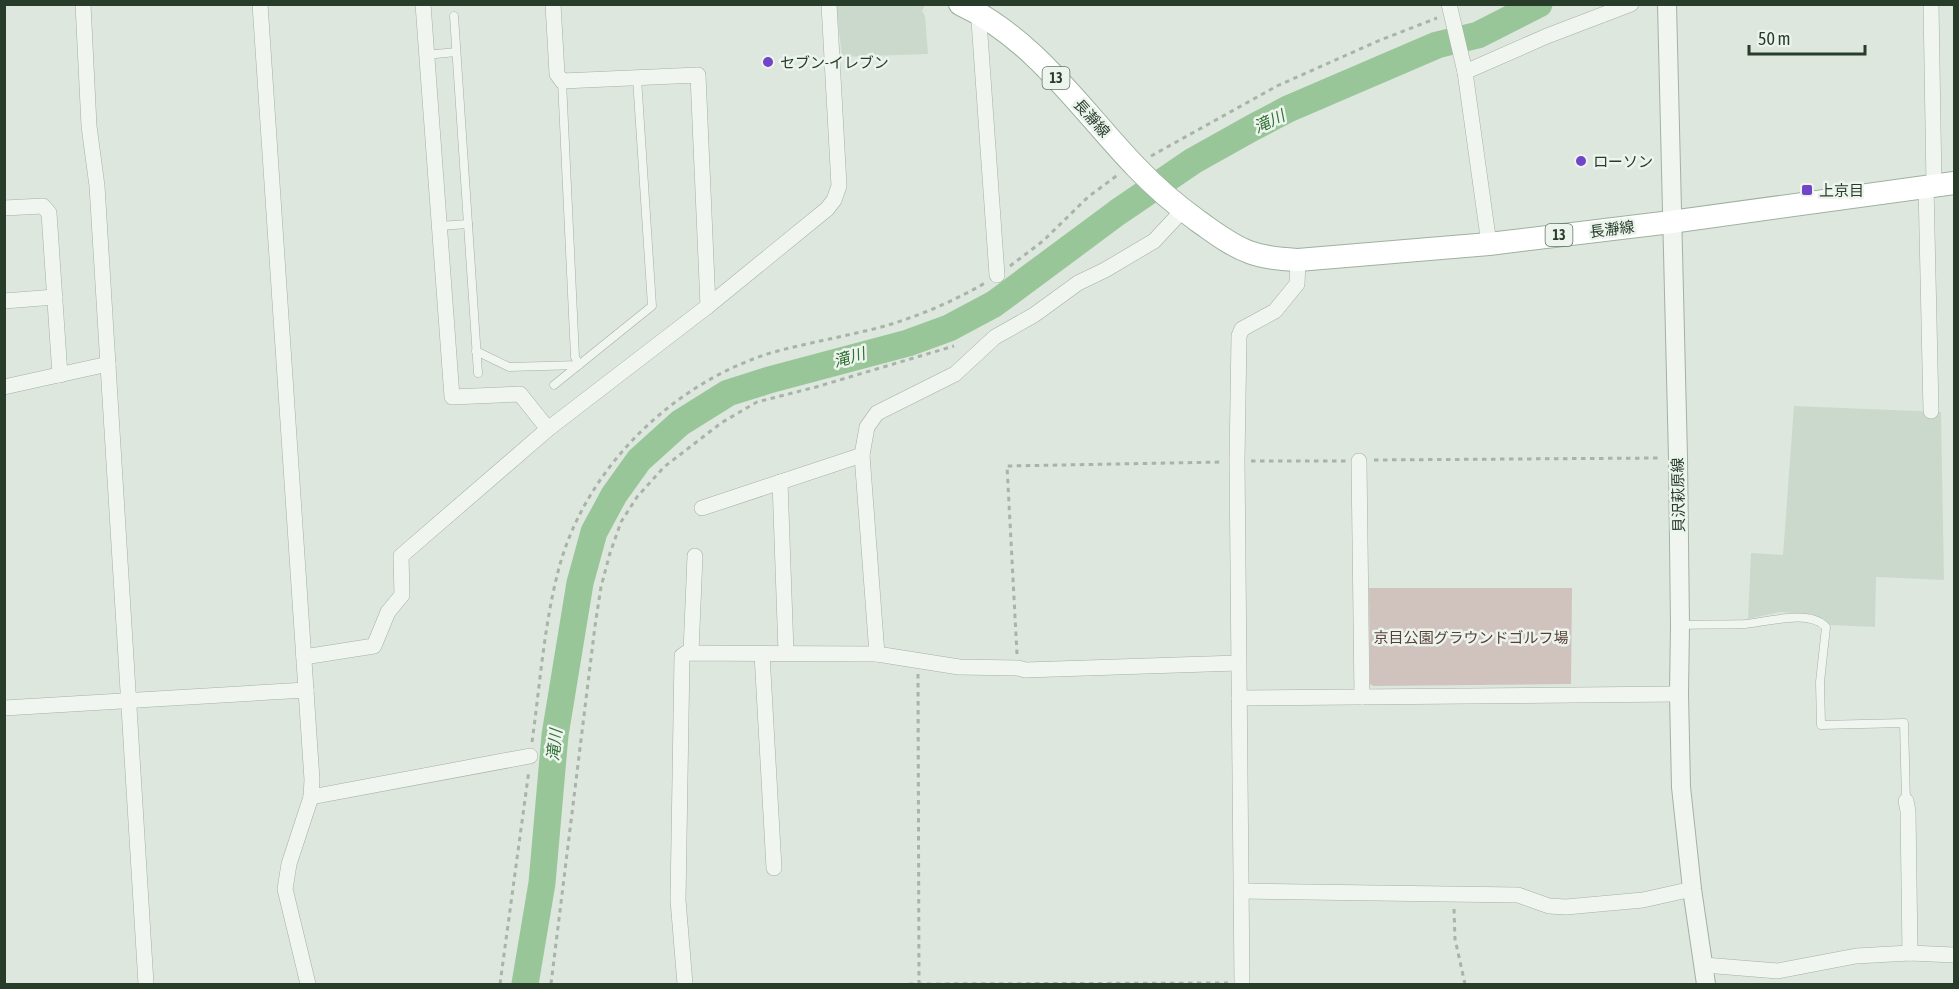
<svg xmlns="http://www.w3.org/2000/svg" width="1959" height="989" font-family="'Asap Condensed','Noto Sans JP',sans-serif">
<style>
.built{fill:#cbd9cd}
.green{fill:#d0c3be}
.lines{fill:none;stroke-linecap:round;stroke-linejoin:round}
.river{stroke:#99c699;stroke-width:27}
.service-casing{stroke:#a3b1a4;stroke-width:9}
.minor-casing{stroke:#a3b1a4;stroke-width:16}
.tertiary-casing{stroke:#a3b1a4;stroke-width:20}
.primary-casing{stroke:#9db29f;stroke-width:24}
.path{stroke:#a8b3a9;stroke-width:3;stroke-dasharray:4.5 4.5;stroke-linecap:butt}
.service{stroke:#f0f5f0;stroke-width:8}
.minor{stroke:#f0f5f0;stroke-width:15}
.tertiary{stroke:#f0f5f0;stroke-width:18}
.primary{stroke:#fff;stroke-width:22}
.poi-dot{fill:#7144ca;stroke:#ecf4ed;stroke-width:2}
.labels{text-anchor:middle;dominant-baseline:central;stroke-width:5;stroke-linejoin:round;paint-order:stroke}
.shield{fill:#ecf4ed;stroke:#627464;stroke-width:1.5}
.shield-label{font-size:14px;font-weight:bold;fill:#273d2a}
.poi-label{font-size:15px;fill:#273d2a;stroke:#ecf4ed;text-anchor:start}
.street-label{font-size:15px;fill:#273d2a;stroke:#ecf4ed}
.park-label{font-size:15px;fill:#583f35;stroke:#ecf4ed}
.water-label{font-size:16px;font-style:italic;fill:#327035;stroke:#ecf4ed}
</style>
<rect width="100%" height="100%" fill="#dde7de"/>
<g class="built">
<polygon points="836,5 925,5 922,11 925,16 928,54 842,57"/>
<polygon points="1794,406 1941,412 1944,580 1876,577 1875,627 1830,625 1824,619 1811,614 1780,612 1748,619 1751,553 1783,555"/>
</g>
<polygon class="green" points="1369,588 1572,588 1571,684 1373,686 1370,684"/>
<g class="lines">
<polyline class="river" points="525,984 542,883 555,735 580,583 594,532 614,495 639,460 680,423 728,393 769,380 908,343 949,328 994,304 1118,212 1193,161 1252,128 1288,109 1437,45 1478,35 1539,4"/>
<g class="service-casing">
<g id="service">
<polyline points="454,16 478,373"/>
<polyline points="426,55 456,52"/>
<polyline points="439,226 468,224"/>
<polyline points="476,351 509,367 579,365 575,357 562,81"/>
<polyline points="554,385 652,306 637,78"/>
<path d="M1680 625C1702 624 1724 625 1745 624 1768 622 1809 609 1826 627L1820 682 1821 725 1904 723 1906 801"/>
</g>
</g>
<g class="minor-casing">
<g id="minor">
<polyline points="83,4 89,126 97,186 146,984"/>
<polyline points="260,4 312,780 311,797 289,864 285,889 308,984"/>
<polyline points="423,4 452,397 520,394 548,429"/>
<polyline points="553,4 557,74 562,81 698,75 708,306"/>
<polyline points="1449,4 1465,72 1489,244"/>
<polyline points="1931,4 1934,185"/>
<polyline points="978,7 997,275"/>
<polyline points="1465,72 1547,36 1631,4"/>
<polyline points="1926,186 1931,411"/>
<polyline points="4,208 43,206 49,213 60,375"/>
<polyline points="4,301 55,297"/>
<polyline points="4,387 108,364"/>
<polyline points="1359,461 1362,697"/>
<polyline points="780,482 786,652"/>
<polyline points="702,508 862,455"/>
<polyline points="691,652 695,556"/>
<polyline points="762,654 774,868"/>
<polyline points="877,654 862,455 867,427 877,413 955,374 995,337 1034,315 1078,283 1105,270 1154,241 1183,210"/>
<polyline points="304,657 374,646 388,612 402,595 401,556 548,429 708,306 827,209 834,200 839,186 829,4"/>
<polyline points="1239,698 1679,694"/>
<polyline points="4,708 306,690"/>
<polyline points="311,797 530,756"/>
<polyline points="1906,801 1908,811 1910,953"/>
<polyline points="1242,891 1518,895 1549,906 1566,907 1643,900 1692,889"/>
<polyline points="1704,965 1778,971 1856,956 1910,953 1954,955"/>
<polyline points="685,984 678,900 682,656 686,653 877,654 959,667 1018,668 1025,670 1238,663"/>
<polyline points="1242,984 1237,461 1239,336 1242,329 1275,311 1297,284 1298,260"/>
</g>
</g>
<g class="tertiary-casing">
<polyline id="tertiary" points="1667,4 1678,458 1680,625 1679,694 1681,787 1692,889 1706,984"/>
</g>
<g class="primary-casing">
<path id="primary" d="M960 4C1034 38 1082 111 1136 167 1155 187 1176 205 1198 221 1214 232 1230 245 1249 252 1264 258 1282 259 1298 260L1489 244 1671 222 1954 183"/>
</g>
<g class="path">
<polyline points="1151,156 1277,86 1378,41 1437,18"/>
<polyline points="1010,266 1043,241 1088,197 1119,174"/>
<polyline points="1374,460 1661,458"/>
<polyline points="1251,461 1346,461"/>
<polyline points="1017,654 1007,466 1223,462"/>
<polyline points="918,674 919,984"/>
<path d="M532 742C540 685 544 624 559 568 586 467 675 381 774 352 811 342 848 336 885 326 919 316 954 301 985 283"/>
<polyline points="1454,909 1455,939 1465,984"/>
<polyline points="500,984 529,770"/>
<polyline points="551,984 595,626 601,587 610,553 621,522 637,497 664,467 721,423 757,402 816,387 954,346"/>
<polyline points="909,984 1228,983"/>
</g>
<use href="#service" class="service"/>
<use href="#minor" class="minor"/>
<use href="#tertiary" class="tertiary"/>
<use href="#primary" class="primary"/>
</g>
<g class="poi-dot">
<circle cx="768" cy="62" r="6"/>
<circle cx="1581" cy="161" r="6"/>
<rect x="1801" y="184" width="12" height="12" rx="3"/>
</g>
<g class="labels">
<g class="shield">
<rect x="1042.5" y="67" width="27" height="22" rx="4.5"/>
<rect x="1545.5" y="224" width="27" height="22" rx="4.5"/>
</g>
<g class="shield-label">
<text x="1056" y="78">13</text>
<text x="1559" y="235">13</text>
</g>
<g class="poi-label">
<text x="780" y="62">セブン-イレブン</text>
<text x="1593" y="161">ローソン</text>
<text x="1819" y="190">上京目</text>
</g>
<g class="street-label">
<text transform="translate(1092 118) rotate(48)">長瀞線</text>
<text transform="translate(1612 229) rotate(-7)">長瀞線</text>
<text transform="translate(1678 495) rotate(-91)">貝沢萩原線</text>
</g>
<g class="park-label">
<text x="1471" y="637">京目公園グラウンドゴルフ場</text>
</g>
<g class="water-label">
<text transform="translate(1269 121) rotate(-25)">滝川</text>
<text transform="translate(849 357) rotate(-16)">滝川</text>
<text transform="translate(554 745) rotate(-84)">滝川</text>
</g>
</g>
<rect width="1959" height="989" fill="none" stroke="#273d2a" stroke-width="12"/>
<path d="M1749 45v9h116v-9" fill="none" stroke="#273d2a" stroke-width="3"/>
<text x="1758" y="45" font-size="18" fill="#273d2a" stroke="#ecf4ed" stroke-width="4.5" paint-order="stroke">50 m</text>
</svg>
